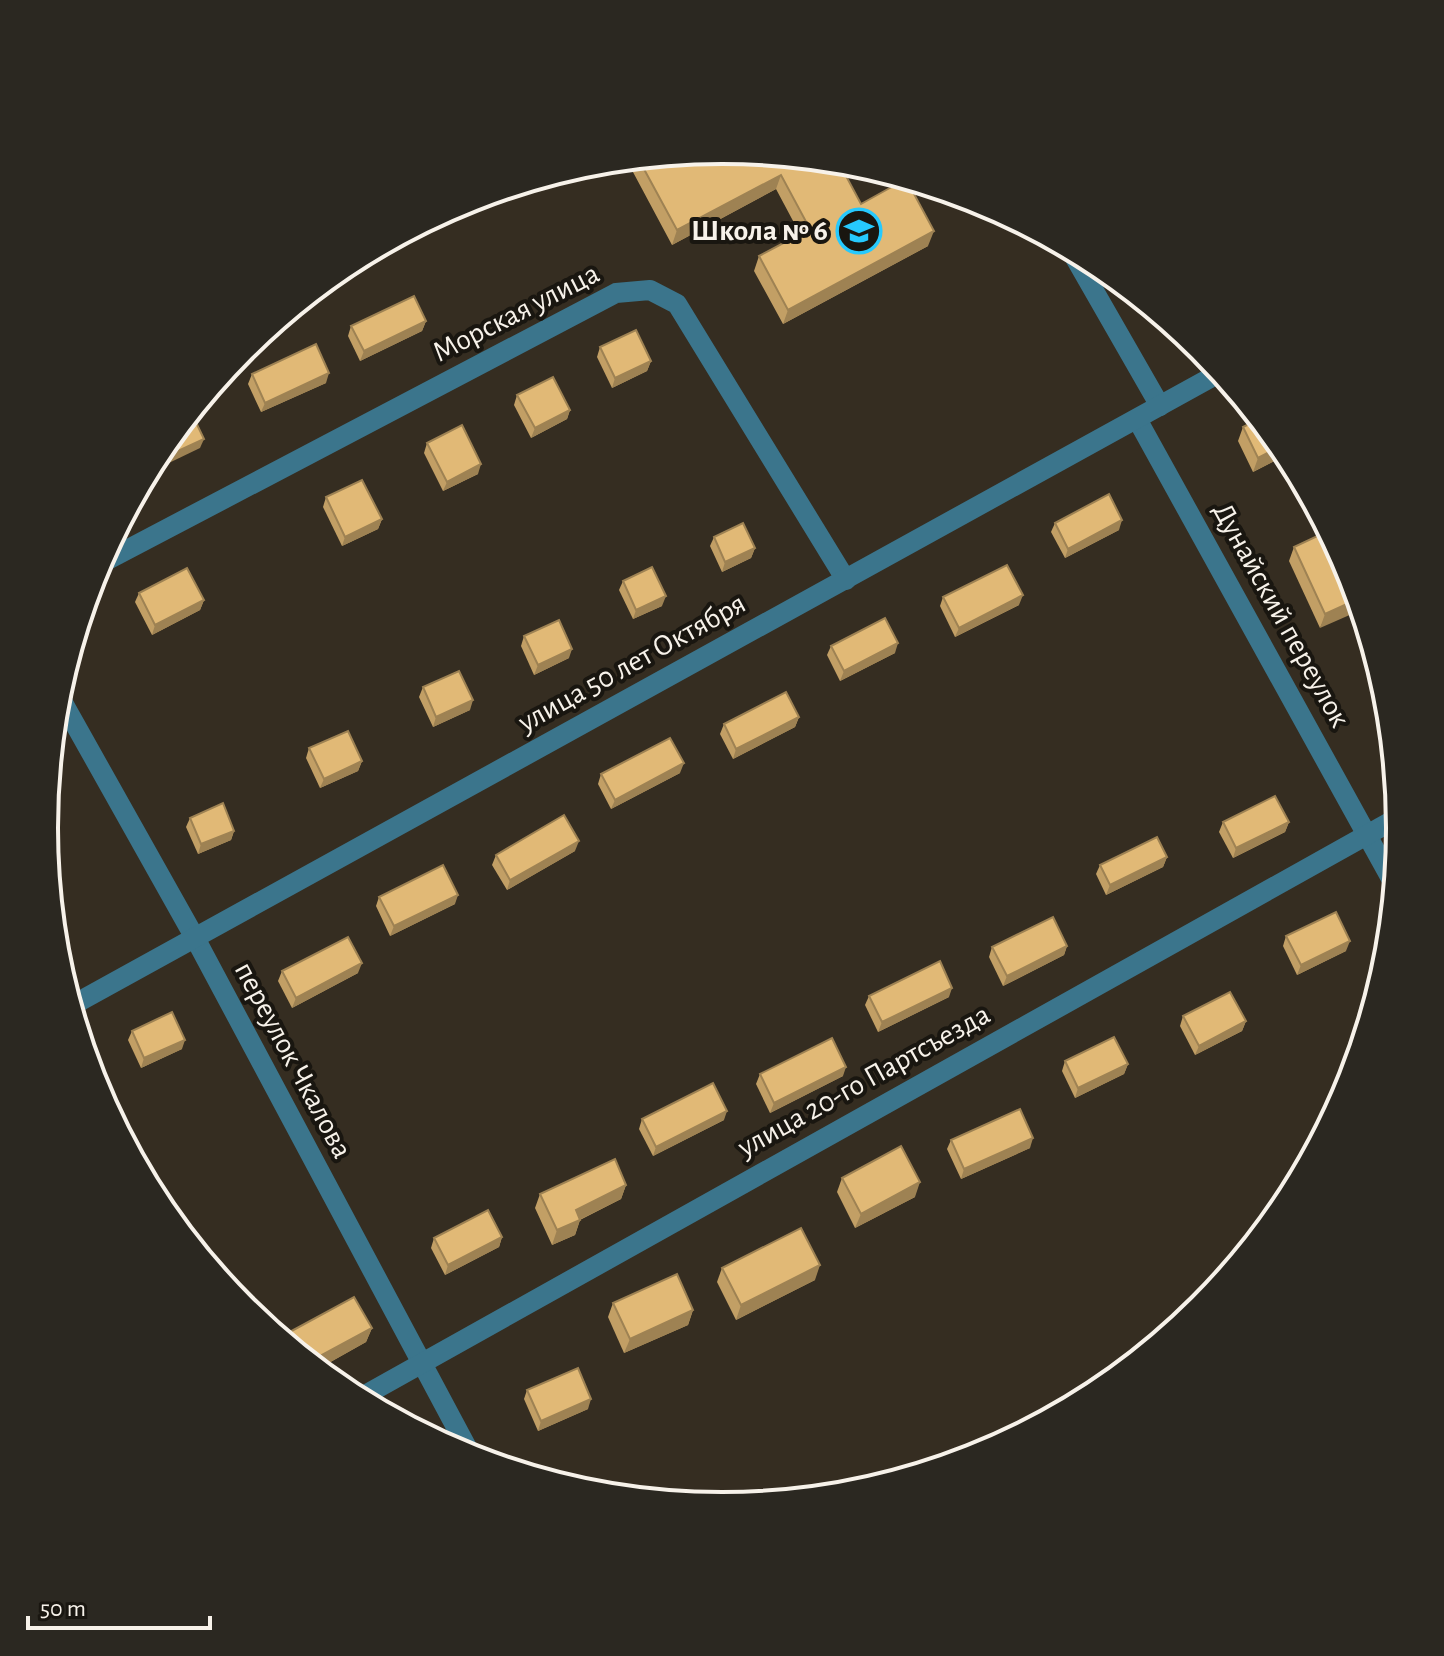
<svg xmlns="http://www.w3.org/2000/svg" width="1444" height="1656" font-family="'Alegreya Sans',sans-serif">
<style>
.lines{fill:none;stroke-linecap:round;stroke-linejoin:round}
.minor{stroke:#3b758c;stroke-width:20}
.wall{fill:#c29f65}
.shaded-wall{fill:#9e8253}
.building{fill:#e1b976;stroke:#9e8253;stroke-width:2}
.labels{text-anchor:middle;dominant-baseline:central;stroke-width:8;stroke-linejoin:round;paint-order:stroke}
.poi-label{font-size:30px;font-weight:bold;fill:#f7f2ea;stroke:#191610;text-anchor:end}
.street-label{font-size:30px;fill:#f7f2ea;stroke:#191610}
.rim{fill:none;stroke:#f7f2ea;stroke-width:4}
</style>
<rect width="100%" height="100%" fill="#352d21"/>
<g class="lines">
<g class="minor">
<polyline points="1070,249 1160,406"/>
<polyline points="1137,419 1394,884"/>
<polyline points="98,565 616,293 650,290 677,304 846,580"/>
<polyline points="58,694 195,938 472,1457"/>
<polyline points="71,1006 1221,372"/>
<polyline points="358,1399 1399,817"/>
</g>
</g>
<g class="wall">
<polygon points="722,150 861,204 928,246 783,324 754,271 759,256 800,234 776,189 672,245 626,159"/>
<polygon points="426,321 422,331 360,361 348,336 351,326"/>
<polygon points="600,347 651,361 647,371 612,388 597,357"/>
<polygon points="252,374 326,383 261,412 248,384"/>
<polygon points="517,395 570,410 567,419 531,438 514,405"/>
<polygon points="1259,419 1286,452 1317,510 1315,511 1284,456 1253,472 1238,441 1243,427"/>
<polygon points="427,443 478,474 443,491 424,453"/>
<polygon points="326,497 382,519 378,529 342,546 323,507"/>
<polygon points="1055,523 1119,530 1065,558 1051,532"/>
<polygon points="714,537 755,548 751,558 722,572 710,546"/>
<polygon points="1294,547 1349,569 1320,628 1289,561"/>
<polygon points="623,581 662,606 633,619 619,590"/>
<polygon points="139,593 204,600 200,610 152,635 135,602"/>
<polygon points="943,597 1019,605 955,637 940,606"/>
<polygon points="524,636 569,658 534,675 521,646"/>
<polygon points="831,646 895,653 840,681 827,655"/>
<polygon points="1377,686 1387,696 1390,722 1374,696"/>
<polygon points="423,687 470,710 433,727 419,697"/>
<polygon points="799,717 795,727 733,759 720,734 724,724"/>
<polygon points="309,748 362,761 358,771 320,788 306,758"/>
<polygon points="680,773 611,809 598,784 601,774"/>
<polygon points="190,818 234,831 231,840 198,854 186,827"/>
<polygon points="1223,822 1289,822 1285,832 1233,858 1219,832"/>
<polygon points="575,851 507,890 492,865 496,855"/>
<polygon points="1167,857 1163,867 1106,895 1096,874 1100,865"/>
<polygon points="379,897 455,904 390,936 376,906"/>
<polygon points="1286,936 1346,951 1297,975 1283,946"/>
<polygon points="1067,946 1064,955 1003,986 989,957 992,947"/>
<polygon points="282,971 358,973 292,1008 278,981"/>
<polygon points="869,996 949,997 878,1032 865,1005"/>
<polygon points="1183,1016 1246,1021 1242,1031 1195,1055 1180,1026"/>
<polygon points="132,1031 182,1049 141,1068 128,1040"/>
<polygon points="1065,1061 1128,1064 1124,1074 1075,1098 1062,1071"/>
<polygon points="760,1074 843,1076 770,1113 756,1084"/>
<polygon points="642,1119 724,1120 653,1156 639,1129"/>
<polygon points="951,1140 1030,1148 961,1179 947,1149"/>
<polygon points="842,1178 915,1197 855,1228 837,1192"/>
<polygon points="626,1185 621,1199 580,1220 575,1235 552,1245 535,1208 540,1194"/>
<polygon points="502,1237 499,1247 445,1275 431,1248 434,1238"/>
<polygon points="722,1268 815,1280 736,1320 717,1282"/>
<polygon points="613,1303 693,1310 688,1325 624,1353 608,1317"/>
<polygon points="372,1328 366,1342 318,1369 283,1341 286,1334"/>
<polygon points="527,1390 588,1409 538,1431 524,1399"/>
</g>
<g class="shaded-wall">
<polygon points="781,175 776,189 672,245 677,230"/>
<polygon points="934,231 928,246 783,324 788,310"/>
<polygon points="426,321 422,331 360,361 364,351"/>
<polygon points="651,361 647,371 612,388 615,378"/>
<polygon points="329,373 326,383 261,412 265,403"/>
<polygon points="570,410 567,419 531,438 535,428"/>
<polygon points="204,439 200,448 146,474 152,463"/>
<polygon points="1281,446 1286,452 1284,456 1253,472 1258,458"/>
<polygon points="481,464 478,474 443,491 447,482"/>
<polygon points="382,519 378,529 342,546 345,537"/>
<polygon points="1122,520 1119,530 1065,558 1068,549"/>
<polygon points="755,548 751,558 722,572 725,562"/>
<polygon points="1023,595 1019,605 955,637 959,628"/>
<polygon points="666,596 662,606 633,619 636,610"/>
<polygon points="1358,599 1361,610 1320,628 1325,614"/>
<polygon points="204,600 200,610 152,635 155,625"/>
<polygon points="898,643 895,653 840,681 844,671"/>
<polygon points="572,649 569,658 534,675 538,665"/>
<polygon points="473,700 470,710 433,727 436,717"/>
<polygon points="799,717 795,727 733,759 736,749"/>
<polygon points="362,761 358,771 320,788 324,779"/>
<polygon points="684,763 680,773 611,809 615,800"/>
<polygon points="1289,822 1285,832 1233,858 1236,848"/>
<polygon points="234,831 231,840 198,854 201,844"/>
<polygon points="579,841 575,851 507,890 510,880"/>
<polygon points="1167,857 1163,867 1106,895 1110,885"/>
<polygon points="458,895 455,904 390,936 394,926"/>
<polygon points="1350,941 1346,951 1297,975 1301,965"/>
<polygon points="1067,946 1064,955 1003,986 1007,976"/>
<polygon points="362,963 358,973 292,1008 296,998"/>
<polygon points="952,988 949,997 878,1032 882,1022"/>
<polygon points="1246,1021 1242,1031 1195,1055 1199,1046"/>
<polygon points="185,1040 182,1049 141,1068 144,1058"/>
<polygon points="1128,1064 1124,1074 1075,1098 1078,1088"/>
<polygon points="846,1067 843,1076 770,1113 774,1103"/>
<polygon points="727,1111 724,1120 653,1156 656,1147"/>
<polygon points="1033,1138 1030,1148 961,1179 964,1169"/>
<polygon points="920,1182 915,1197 855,1228 861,1214"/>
<polygon points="626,1185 621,1199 571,1224 580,1220 575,1235 552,1245 557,1230 576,1210"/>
<polygon points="502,1237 499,1247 445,1275 448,1265"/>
<polygon points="820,1265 815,1280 736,1320 741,1305"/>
<polygon points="693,1310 688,1325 624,1353 630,1339"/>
<polygon points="372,1328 366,1342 318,1369 309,1362"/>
<polygon points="591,1399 588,1409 538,1431 541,1421"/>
</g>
<g class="building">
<polygon points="722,150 838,161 861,204 906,179 934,231 788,310 759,256 810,229 781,175 677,230 638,158"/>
<polygon points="414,296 426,321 364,351 351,326"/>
<polygon points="636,330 651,361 615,378 600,347"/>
<polygon points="316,344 329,373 265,403 252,374"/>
<polygon points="553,377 570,410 535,428 517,395"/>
<polygon points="191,412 204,439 152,463 159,451"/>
<polygon points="1259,419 1281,446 1258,458 1243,427"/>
<polygon points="462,425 481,464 447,482 427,443"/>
<polygon points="362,480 382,519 345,537 326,497"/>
<polygon points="1109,494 1122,520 1068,549 1055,523"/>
<polygon points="743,523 755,548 725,562 714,537"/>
<polygon points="1328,531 1349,569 1358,599 1325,614 1294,547"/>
<polygon points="1007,565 1023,595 959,628 943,597"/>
<polygon points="652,567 666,596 636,610 623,581"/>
<polygon points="187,568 204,600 155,625 139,593"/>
<polygon points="885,618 898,643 844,671 831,646"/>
<polygon points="559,620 572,649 538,665 524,636"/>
<polygon points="459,671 473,700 436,717 423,687"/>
<polygon points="1383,683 1387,696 1388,704 1377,686"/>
<polygon points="786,692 799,717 736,749 724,724"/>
<polygon points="348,731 362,761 324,779 309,748"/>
<polygon points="670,738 684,763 615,800 601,774"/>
<polygon points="1275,796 1289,822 1236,848 1223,822"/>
<polygon points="223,803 234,831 201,844 190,818"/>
<polygon points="564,815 579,841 510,880 496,855"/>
<polygon points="1157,837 1167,857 1110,885 1100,865"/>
<polygon points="443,865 458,895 394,926 379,897"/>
<polygon points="1336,912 1350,941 1301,965 1286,936"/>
<polygon points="1053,917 1067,946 1007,976 992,947"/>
<polygon points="348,937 362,963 296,998 282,971"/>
<polygon points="940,961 952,988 882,1022 869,996"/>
<polygon points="1230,992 1246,1021 1199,1046 1183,1016"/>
<polygon points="172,1012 185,1040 144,1058 132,1031"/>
<polygon points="1114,1037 1128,1064 1078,1088 1065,1061"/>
<polygon points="832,1038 846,1067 774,1103 760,1074"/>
<polygon points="713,1083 727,1111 656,1147 642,1119"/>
<polygon points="1020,1109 1033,1138 964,1169 951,1140"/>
<polygon points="901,1146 920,1182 861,1214 842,1178"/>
<polygon points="615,1159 626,1185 576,1210 580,1220 557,1230 540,1194"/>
<polygon points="488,1210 502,1237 448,1265 434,1238"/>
<polygon points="801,1228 820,1265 741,1305 722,1268"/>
<polygon points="677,1274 693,1310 630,1339 613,1303"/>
<polygon points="354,1297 372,1328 309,1362 294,1350 286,1334"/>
<polygon points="578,1368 591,1399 541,1421 527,1390"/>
<polygon points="415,1420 420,1432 406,1424"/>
</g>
<defs>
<g id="school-ring" transform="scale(2.3)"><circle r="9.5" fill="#191610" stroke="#26c9fe" stroke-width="1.5"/><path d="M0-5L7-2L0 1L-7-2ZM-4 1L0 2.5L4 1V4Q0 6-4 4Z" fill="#26c9fe"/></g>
</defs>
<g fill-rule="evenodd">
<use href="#school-ring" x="859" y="231"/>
</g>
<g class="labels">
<g class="poi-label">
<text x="828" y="231">Школа № 6</text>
</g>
<g class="street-label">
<text transform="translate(516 313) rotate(-27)">Морская улица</text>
<text transform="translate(1281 615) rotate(61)">Дунайский переулок</text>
<text transform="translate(632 663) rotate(-29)">улица 50 лет Октября</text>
<text transform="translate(293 1060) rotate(62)">переулок Чкалова</text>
<text transform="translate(864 1081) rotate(-29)">улица 20-го Партсъезда</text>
</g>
</g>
<path d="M0 0H1444V1656H0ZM58 828a664 664 0 1 1 1328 0a664 664 0 1 1-1328 0Z" fill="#2b2821" fill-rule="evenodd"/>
<path class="rim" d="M58 828a664 664 0 1 1 1328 0a664 664 0 1 1-1328 0Z"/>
<path d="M28 1616v12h182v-12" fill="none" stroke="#f7f2ea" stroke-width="4"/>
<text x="40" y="1616" font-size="24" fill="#f7f2ea" stroke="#191610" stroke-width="6" paint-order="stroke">50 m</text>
</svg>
